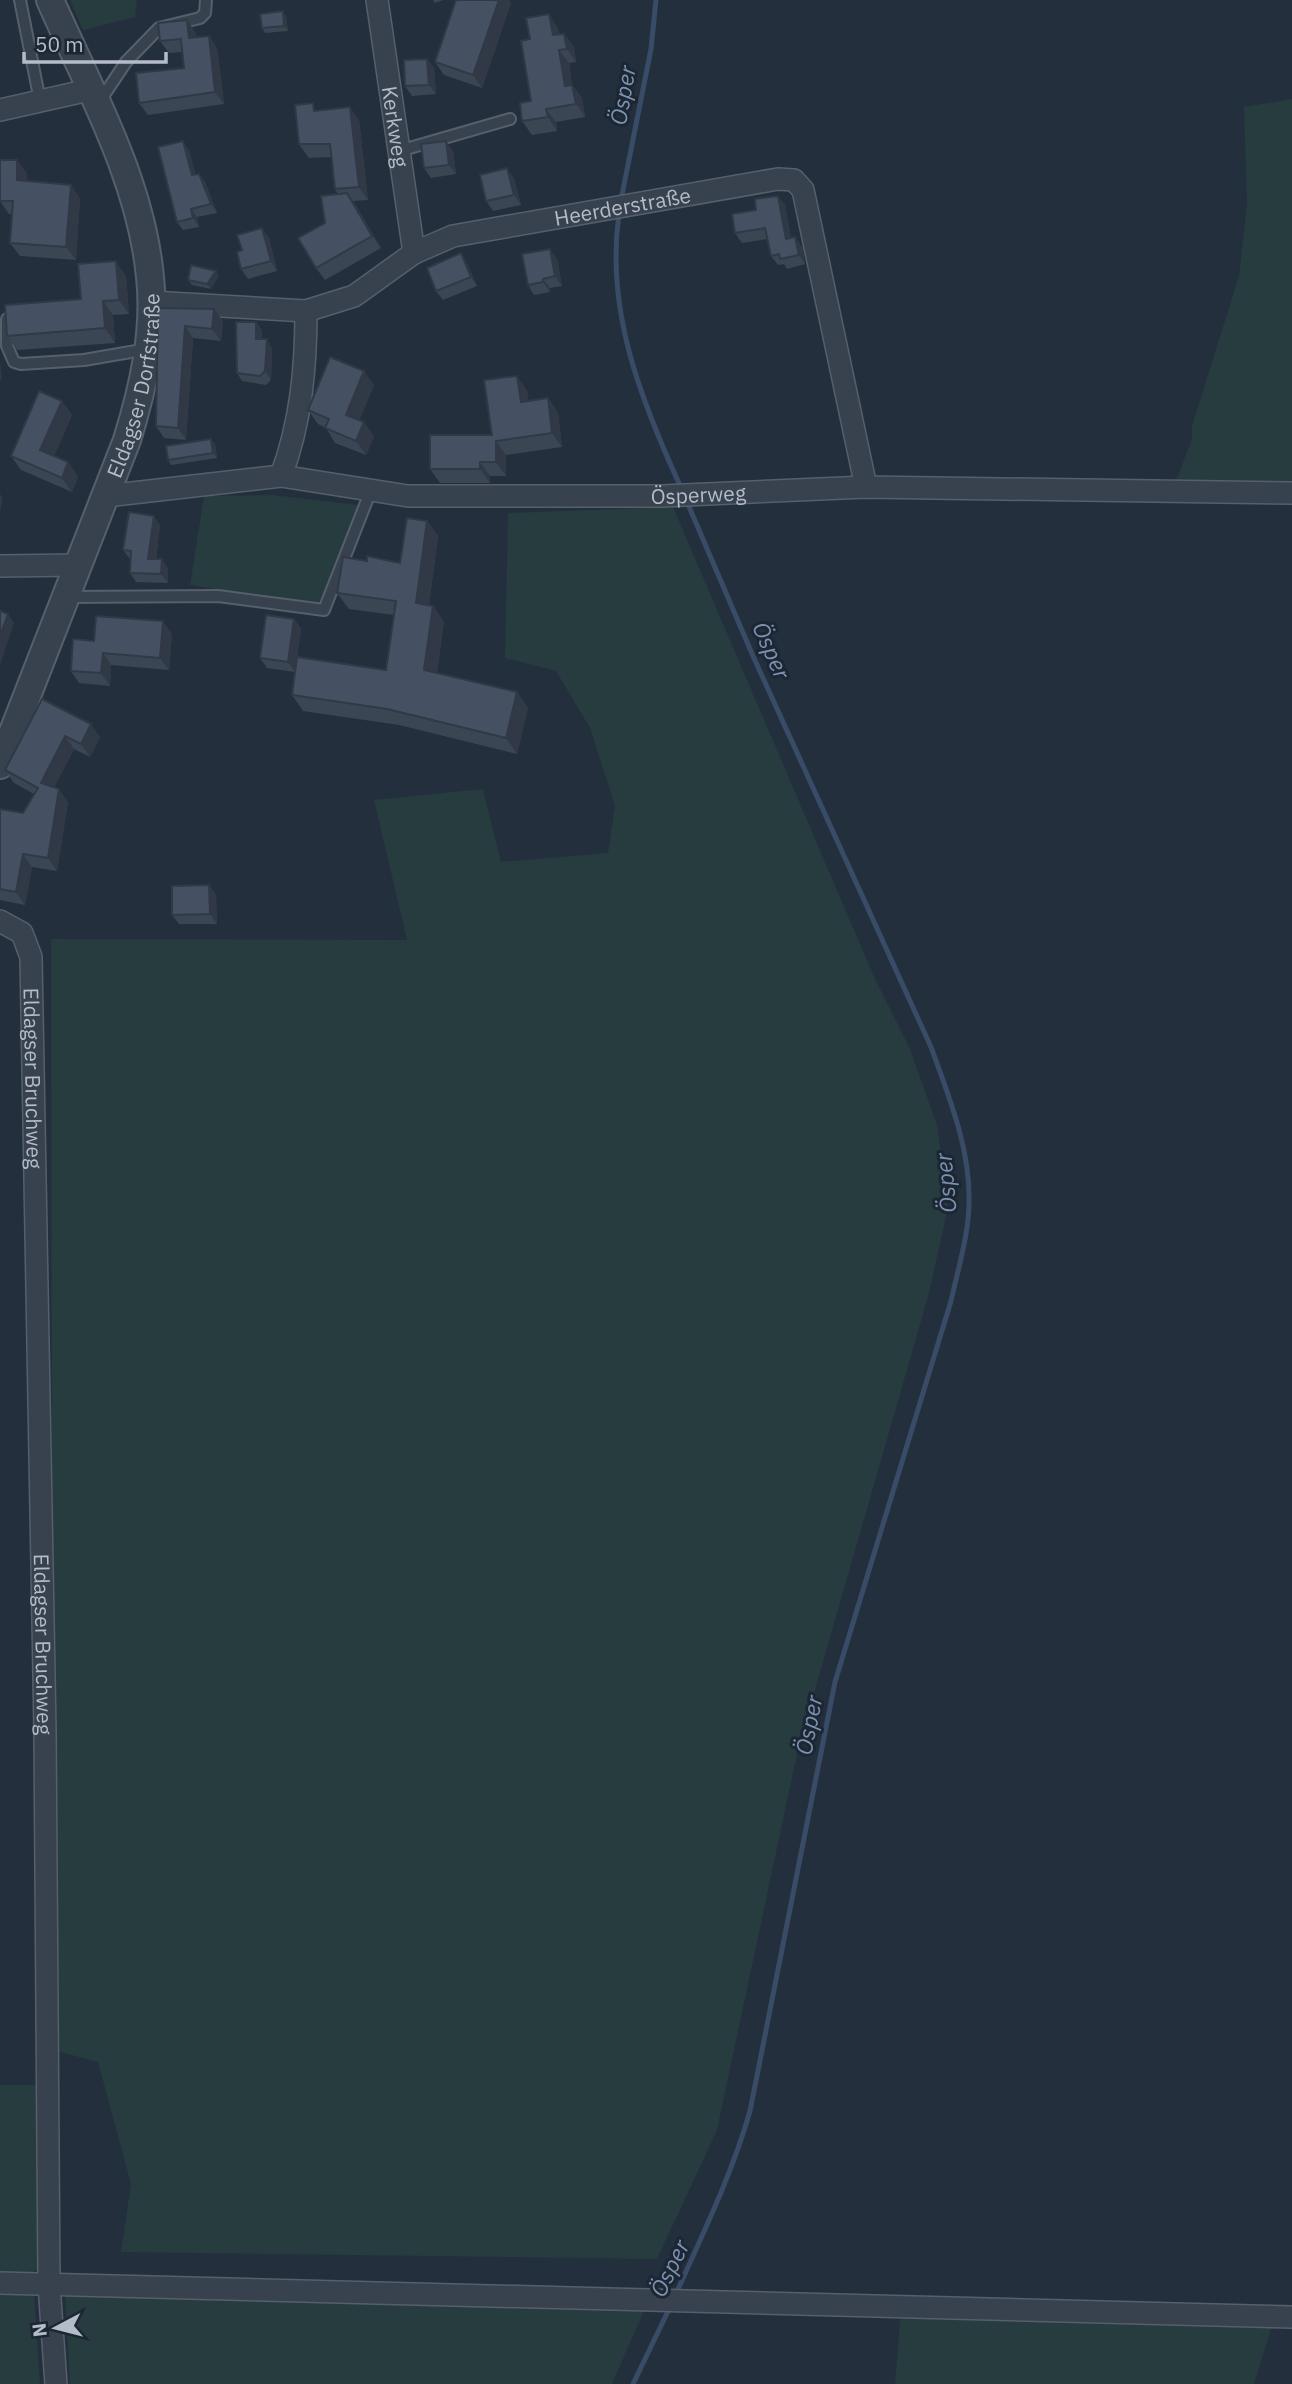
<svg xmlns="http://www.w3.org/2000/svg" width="1292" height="2384" font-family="'IBM Plex Sans',sans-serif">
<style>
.green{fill:#263c3f}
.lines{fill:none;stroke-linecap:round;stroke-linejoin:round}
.stream{stroke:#394c67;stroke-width:5}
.service-casing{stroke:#565f6c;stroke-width:14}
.minor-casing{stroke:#565f6c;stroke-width:24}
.tertiary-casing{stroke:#565f6c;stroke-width:30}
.service{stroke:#38414e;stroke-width:10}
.minor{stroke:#38414e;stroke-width:21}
.tertiary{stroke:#38414e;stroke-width:26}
.wall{fill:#3b4654}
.shaded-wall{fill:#303945}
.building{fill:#455162;stroke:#303945;stroke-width:2}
.labels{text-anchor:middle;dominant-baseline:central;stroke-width:6;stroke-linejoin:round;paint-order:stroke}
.street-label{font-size:21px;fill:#b4bcc9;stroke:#1d2633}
.water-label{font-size:23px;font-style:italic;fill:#7c92b1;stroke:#1d2633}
</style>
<rect width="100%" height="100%" fill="#242f3e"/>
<g class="green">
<polygon points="70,0 137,0 135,17 83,30"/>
<polygon points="1292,99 1292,483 1176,481 1192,439 1192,426 1239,276 1247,204 1244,107"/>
<polygon points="272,495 358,505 320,605 190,585 204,496"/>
<polygon points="673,507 875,979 910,1049 937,1125 948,1208 929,1293 798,1749 717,2130 657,2259 121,2252 131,2184 98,2062 53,2050 51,939 407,940 374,800 483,789 501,862 608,853 615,806 590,728 556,671 505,658 508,513"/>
<polygon points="0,2085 41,2085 39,2268 27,2277 0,2276"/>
<polygon points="0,2293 34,2294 40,2384 0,2384"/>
<polygon points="65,2293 644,2311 612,2384 70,2384"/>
<polygon points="901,2310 1274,2319 1254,2384 895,2384"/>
</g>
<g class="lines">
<g class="stream">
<polyline points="621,200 651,49 656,0"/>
<path d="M619 214C605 311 642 403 682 490"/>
<path d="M675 2296C703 2233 731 2177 750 2111L835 1682 951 1301C958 1269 968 1237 969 1205 971 1150 949 1097 931 1047L753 656 687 502"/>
<polyline points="633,2384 671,2305"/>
</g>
<g class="service-casing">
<g id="service">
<polyline points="20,0 40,101"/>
<polyline points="100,101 126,62 159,28 200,18 205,13 206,0"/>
<polyline points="399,151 510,119"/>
<polyline points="7,319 7,346 14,362 21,364 84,360 148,349"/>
<polyline points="67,597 218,596 324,610 371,490"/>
</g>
</g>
<g class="minor-casing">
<g id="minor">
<path id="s1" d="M377 0 414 253"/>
<polyline points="0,110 89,90"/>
<path id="s2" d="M151 302 306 311 354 296 414 253 453 236 778 179 794 180 803 190 866 487"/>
<path d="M281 476C301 422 306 368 306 311"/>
<path id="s3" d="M106 496 281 476 408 496H663L866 487 1292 493"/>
<polyline points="0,566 77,565"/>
<path id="s4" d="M0 921 22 933 31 957 45 1731 49 2285 56 2384"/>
<polyline points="0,2283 1292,2317"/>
</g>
</g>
<g class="tertiary-casing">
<g id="tertiary">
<path id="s5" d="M0 765 127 440C143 388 156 332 150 277 141 180 89 88 50 0"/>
</g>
</g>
<use href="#service" class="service"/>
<use href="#minor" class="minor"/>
<use href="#tertiary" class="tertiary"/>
</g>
<g class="wall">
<polygon points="433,0 443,0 435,3"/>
<polygon points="456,0 509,0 511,3 482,88 444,75 435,62"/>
<polygon points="286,16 288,31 265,33 262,28"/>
<polygon points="558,28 559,34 564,34 574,47 576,62 569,63 572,85 582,98 585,117 556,122 557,131 532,135 522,121 531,101 530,39"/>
<polygon points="196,33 196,37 209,36 217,48 224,104 148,115 139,103 184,68 182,52 169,53 160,41"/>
<polygon points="427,59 434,68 436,94 412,96 405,86"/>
<polygon points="318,110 359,120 368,200 353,201 381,248 325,280 316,268 325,223 338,194 335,189 331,157 309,158 299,144"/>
<polygon points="189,150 195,174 199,174 205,182 217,213 197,217 199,227 183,230 177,222"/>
<polygon points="453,151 456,174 431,178 424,168"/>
<polygon points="27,173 27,181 80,198 76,260 20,256 10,243 12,214 9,214 0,201"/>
<polygon points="514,178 521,205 493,211 486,201"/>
<polygon points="785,205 791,238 795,237 802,247 805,264 787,269 784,264 778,265 771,256 767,239 742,243 735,233"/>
<polygon points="262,228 269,238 277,271 248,279 241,269 242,250"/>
<polygon points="557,259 562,286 550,288 550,292 534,295 528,285"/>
<polygon points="467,263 477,286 443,300 436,291"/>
<polygon points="219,275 211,289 192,285 188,280"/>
<polygon points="126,276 129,314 113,315 115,343 17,350 7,336"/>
<polygon points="158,308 223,321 221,341 193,338 186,440 164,438 156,426"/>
<polygon points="256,322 262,331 262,339 272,348 271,380 266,385 242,381 237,373"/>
<polygon points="374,385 359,420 364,422 374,437 366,455 335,443 326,428 318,424 308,410"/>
<polygon points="527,390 528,401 548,398 558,413 562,447 506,455 506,476 490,476 490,483 440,483 430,469 492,435"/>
<polygon points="62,401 72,415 54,456 68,462 78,477 72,492 21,470 11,456"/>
<polygon points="215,444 217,458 171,465 168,460"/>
<polygon points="427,521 438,536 429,605 433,606 444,622 437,673 517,692 528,708 517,754 399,725 303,711 292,695 386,670 394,615 349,609 337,593 367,561 400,563"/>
<polygon points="160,525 156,559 162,559 168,569 168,583 136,582 130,573 130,559 123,550"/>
<polygon points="294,619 301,629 295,672 267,668 260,658"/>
<polygon points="172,634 169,670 111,665 110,686 79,683 71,671 94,641"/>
<polygon points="42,699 100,737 90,757 74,749 54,787 68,802 57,871 32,867 25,905 0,900 0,809 23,813 34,794 14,783 5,770"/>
<polygon points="209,885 216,895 217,924 179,924 172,915"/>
</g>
<g class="shaded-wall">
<polygon points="499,0 509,0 511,3 482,88 473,75"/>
<polygon points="283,11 286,16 288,31 284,26"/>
<polygon points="549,14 558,28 562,49 553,35"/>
<polygon points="187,20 196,33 198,50 189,38"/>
<polygon points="564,34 574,47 576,62 567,49"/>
<polygon points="209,36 217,48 224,104 215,92"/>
<polygon points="559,50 569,63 572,85 582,98 585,117 565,86"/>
<polygon points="427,59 434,68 436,94 429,85"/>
<polygon points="350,107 359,120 368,200 359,187"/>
<polygon points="546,109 556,122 557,131 548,117"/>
<polygon points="183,141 189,150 198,184 192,175"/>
<polygon points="446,141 453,151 456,174 449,165"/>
<polygon points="17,160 27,173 27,194 17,180"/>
<polygon points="507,168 514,178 521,205 514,195"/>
<polygon points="199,174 205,182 217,213 211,204"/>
<polygon points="71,185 80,198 76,260 66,247"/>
<polygon points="347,193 356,205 381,248 372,236"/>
<polygon points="778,196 785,205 793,249 786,239"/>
<polygon points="191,209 197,217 199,227 193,218"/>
<polygon points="262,228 269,238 277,271 271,261"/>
<polygon points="795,237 802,247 805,264 799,255"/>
<polygon points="550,249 557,259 562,286 555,276"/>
<polygon points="461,253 467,263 477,286 471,277"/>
<polygon points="116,261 126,276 129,314 119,300"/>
<polygon points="216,271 219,275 211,289 207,284"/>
<polygon points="543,279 550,288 550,292 543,282"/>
<polygon points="103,301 113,315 115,343 105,328"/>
<polygon points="214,309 223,321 221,341 212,329"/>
<polygon points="256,322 262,331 262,347 256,339"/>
<polygon points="185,326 193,338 186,440 178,428"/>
<polygon points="267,339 272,348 271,380 265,371"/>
<polygon points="0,360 2,382 0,379"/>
<polygon points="364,371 374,385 356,429 346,415"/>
<polygon points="517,376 527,390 531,417 521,402"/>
<polygon points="548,398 558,413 562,447 552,433"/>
<polygon points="62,401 72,415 51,464 40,450"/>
<polygon points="364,422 374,437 366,455 356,441"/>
<polygon points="211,439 215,444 217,458 213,453"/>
<polygon points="496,441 506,455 506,476 496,462"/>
<polygon points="68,462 78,477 72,492 62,478"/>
<polygon points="480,462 490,476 490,483 480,469"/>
<polygon points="0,494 3,498 0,513"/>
<polygon points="154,516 160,525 155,568 148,559"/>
<polygon points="427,521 438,536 427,619 416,603"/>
<polygon points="162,559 168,569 168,583 161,574"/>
<polygon points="433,606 444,622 435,685 424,670"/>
<polygon points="8,614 14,623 0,665 0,636"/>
<polygon points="294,619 301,629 295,672 288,662"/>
<polygon points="163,621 172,634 169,670 160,658"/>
<polygon points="103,653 111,665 110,686 101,673"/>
<polygon points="517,692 528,708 517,754 506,738"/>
<polygon points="91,724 100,737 90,757 81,744"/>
<polygon points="65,736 74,749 50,796 41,783"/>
<polygon points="59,789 68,802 57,871 48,858"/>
<polygon points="23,854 32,867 25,905 16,892"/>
<polygon points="209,885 216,895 217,924 210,914"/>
</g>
<g class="building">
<polygon points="456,0 499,0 473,75 435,62"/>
<polygon points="283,11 284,26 262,28 260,14"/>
<polygon points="549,14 553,35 564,34 567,49 559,50 565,86 572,85 576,104 546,109 548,117 522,121 520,103 531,101 521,41 530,39 526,18"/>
<polygon points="187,20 189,38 209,36 215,92 139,103 136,73 184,68 181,39 160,41 158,23"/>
<polygon points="427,59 429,85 405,86 404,60"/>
<polygon points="313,103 314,111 350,107 359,187 335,189 330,144 299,144 295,105"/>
<polygon points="183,141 192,175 199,174 211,204 191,209 193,218 177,222 158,147"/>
<polygon points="446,141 449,165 424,168 421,144"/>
<polygon points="0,160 17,160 17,180 71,185 66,247 10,243 13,201 0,201"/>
<polygon points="507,168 514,195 486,201 480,175"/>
<polygon points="347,193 372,236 316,268 298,238 325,223 321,196"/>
<polygon points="778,196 786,239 795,237 799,255 780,259 779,254 771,256 765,228 735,233 732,214 756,210 755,199"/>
<polygon points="262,228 271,261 241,269 237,252 242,250 237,235"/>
<polygon points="550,249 555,276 543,279 543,282 528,285 522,254"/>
<polygon points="461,253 471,277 436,291 427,268"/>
<polygon points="116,261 119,300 103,301 105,328 7,336 5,305 81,299 78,264"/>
<polygon points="191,265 216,271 207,284 188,280"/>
<polygon points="158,308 214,309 212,329 185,326 178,428 156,426"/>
<polygon points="236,322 256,322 256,339 267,339 265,371 260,376 237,373"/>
<polygon points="330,357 364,371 346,415 364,422 356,441 325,428 329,419 308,410"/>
<polygon points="517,376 521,402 548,398 552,433 496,441 496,462 480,462 480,469 430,469 430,435 492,435 484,380"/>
<polygon points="39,391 62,401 40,450 68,462 62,478 11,456"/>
<polygon points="211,439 213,453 168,460 166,446"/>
<polygon points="129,512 154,516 148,559 162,559 161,574 130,573 131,551 123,550"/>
<polygon points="407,518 427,521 416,603 433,606 424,670 517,692 506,738 387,709 292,695 297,657 386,670 396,601 337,593 343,557 367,561 367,556 400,563"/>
<polygon points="0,611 8,614 0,636"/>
<polygon points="266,615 294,619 288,662 260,658"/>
<polygon points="96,616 163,621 160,658 103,653 101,673 71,671 73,639 94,641"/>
<polygon points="42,699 91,724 81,744 65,736 41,783 59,789 48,858 23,854 16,892 0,889 0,809 23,813 38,788 5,770"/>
<polygon points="209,885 210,914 172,915 172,886"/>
</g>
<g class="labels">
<g class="street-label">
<text stroke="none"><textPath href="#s1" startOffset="128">Kerkweg</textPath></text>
<text stroke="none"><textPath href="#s2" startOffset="494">Heerderstraße</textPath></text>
<text stroke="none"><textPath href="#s5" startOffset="404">Eldagser Dorfstraße</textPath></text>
<text stroke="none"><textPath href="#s3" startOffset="595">Ösperweg</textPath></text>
<text stroke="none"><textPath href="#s4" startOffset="172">Eldagser Bruchweg</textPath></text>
<text stroke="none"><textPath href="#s4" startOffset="738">Eldagser Bruchweg</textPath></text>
</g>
<g class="water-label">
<text transform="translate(622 95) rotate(-80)">Ösper</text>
<text transform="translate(772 650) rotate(66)">Ösper</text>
<text transform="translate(945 1183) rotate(-95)">Ösper</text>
<text transform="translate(808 1725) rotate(-79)">Ösper</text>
<text transform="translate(669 2268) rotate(-64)">Ösper</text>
</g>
</g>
<g transform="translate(56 2328) rotate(263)" stroke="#1d2633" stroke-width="5" paint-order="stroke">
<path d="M0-5L12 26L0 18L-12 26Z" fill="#b4bcc9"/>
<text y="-10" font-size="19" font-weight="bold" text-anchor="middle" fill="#b4bcc9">N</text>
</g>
<path d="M24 52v10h142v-10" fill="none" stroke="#b4bcc9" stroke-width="3.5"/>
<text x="35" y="52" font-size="21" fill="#b4bcc9" stroke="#1d2633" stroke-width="5" paint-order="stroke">50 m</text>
</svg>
